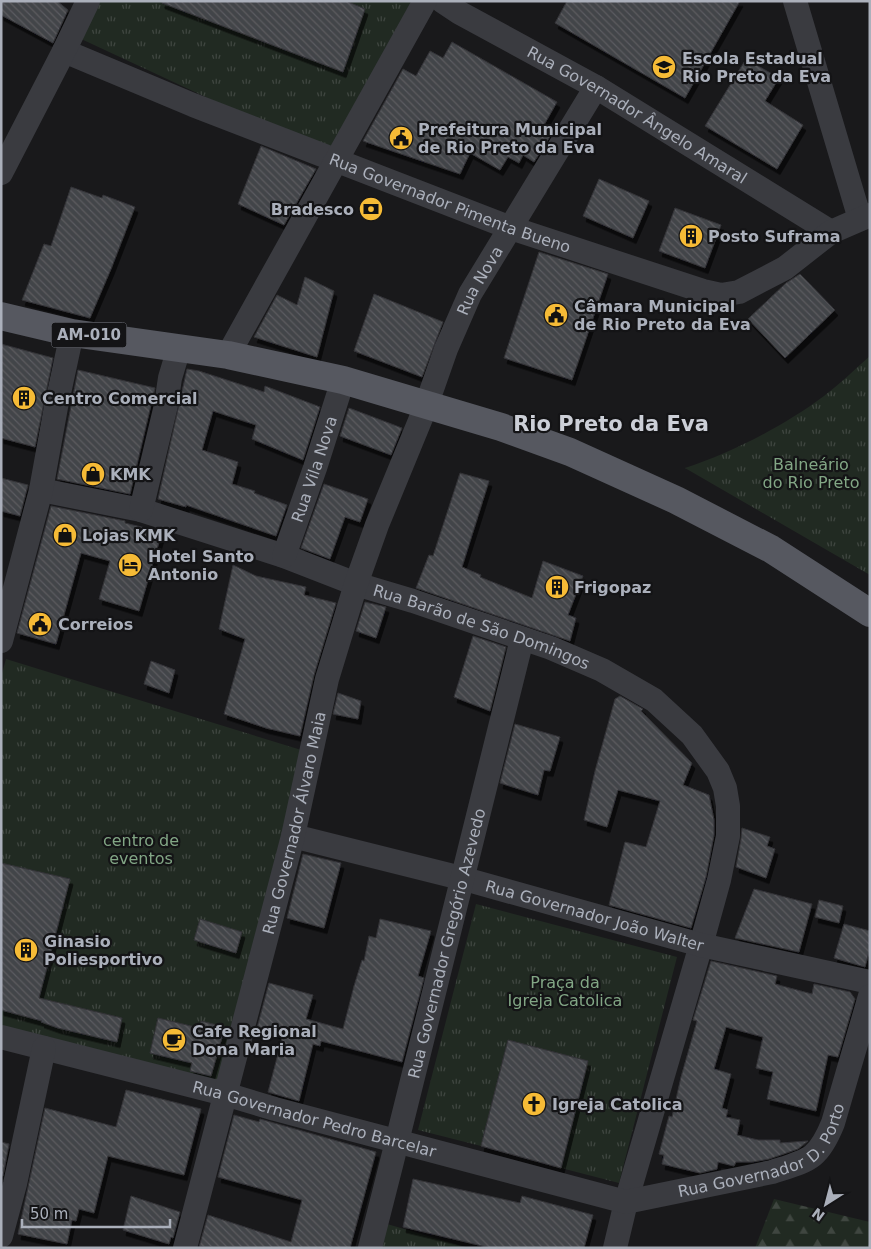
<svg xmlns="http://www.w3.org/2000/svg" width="871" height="1249" font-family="'DejaVu Sans',sans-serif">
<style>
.forest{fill:url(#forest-firs)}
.park{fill:url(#park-tufts)}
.building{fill:url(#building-back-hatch);stroke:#333337;filter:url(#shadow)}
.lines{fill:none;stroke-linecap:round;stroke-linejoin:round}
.minor{stroke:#3a3b40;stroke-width:24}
.major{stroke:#565860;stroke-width:28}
.labels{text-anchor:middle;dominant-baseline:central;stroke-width:4.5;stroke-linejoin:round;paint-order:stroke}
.shield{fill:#141416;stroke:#7e818a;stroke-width:1}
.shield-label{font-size:15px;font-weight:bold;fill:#abb0bb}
.poi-label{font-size:16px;font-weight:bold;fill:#abb0bb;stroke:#141416;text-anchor:start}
.street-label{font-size:16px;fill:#abb0bb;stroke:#141416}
.park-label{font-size:16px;fill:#82a685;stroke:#141416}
.district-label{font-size:21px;font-weight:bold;fill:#cccfd7;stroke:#141416}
</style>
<defs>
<pattern id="forest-firs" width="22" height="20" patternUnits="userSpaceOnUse" patternTransform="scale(1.25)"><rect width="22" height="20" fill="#212a22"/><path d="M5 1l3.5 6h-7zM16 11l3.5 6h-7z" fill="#3f4640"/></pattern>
<pattern id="park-tufts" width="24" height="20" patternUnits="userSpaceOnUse" patternTransform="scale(1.25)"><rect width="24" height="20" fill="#212a22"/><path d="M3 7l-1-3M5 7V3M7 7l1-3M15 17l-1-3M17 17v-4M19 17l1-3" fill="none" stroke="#3f4640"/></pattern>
<pattern id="building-back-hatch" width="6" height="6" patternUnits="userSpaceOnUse" patternTransform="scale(1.25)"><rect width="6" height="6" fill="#434448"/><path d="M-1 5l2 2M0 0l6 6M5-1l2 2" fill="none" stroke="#5b5c60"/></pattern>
<filter id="shadow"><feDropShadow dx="3" dy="5.5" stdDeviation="0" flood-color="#0009"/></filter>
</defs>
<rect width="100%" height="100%" fill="#19191b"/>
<polygon class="forest" points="774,1199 870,1222 870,1248 755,1248"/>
<g class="park">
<polygon points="96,1 413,1 328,154 77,37"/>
<path d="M870 356V575L685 468C732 453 785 425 824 396 840 384 855 369 870 356Z"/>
<polygon points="6,659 311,753 223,1082 1,1028 1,677"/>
<polygon points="476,904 677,957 619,1183 561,1168 588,1061 508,1040 481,1146 418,1130"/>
<polygon points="387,1224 469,1248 381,1248"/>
</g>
<g class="building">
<polygon points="1,1 57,1 68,10 53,43 1,15"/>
<polygon points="162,1 346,1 365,9 343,72 162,3"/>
<polygon points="567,1 740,1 685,98 555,23"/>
<polygon points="452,42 557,102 544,125 554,130 534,162 523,155 519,163 508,157 500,170 470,153 460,174 363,141 403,69 416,76 430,51 443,58"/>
<polygon points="746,59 779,78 765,101 803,125 777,169 705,126"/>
<polygon points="261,146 316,169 284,225 238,204"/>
<polygon points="599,179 649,201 633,238 583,216"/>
<polygon points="71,187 102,198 103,195 135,207 111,269 90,318 22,300 44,244 51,246"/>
<polygon points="675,208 721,225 705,268 659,251"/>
<polygon points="539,252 608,274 572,380 504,358"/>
<polygon points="800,274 835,310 785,358 748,319 786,283"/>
<polygon points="305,277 334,291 317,357 254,337 277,295 297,305"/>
<polygon points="374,294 443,322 422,377 354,351"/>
<polygon points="1,344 53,358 35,447 1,438"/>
<polygon points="187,369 199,371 264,392 265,386 320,407 303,460 252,439 256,425 213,411 202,450 238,462 232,484 255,491 254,493 287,505 276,536 186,505 186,507 158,499"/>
<polygon points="78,370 155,388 130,494 57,479"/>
<polygon points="349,408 402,428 391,455 340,436"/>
<polygon points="460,473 489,481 462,567 481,575 480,577 532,598 543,561 583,576 568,615 576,618 570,641 416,588 429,555 433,556"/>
<polygon points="1,478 28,485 20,516 1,511"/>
<polygon points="324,484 368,499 360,522 345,517 330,559 301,548"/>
<polygon points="51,506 125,521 125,523 162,532 139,611 99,599 110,561 81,553 56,644 17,633"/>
<polygon points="233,565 256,576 306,587 304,595 336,603 314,675 300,736 266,728 224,714 245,639 219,629"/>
<polygon points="365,602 386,607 376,638 356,631"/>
<polygon points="473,636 506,647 490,711 454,697"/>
<polygon points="151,661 175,670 169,693 144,684"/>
<polygon points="338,693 361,701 358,719 333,714"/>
<polygon points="620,696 643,709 641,711 692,763 683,785 709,795 714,820 714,835 706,877 691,928 609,905 625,842 646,847 660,801 618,790 607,827 584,820 595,771 615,699"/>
<polygon points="515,724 560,737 550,771 544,770 538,795 500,783"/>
<polygon points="742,828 770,837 767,846 775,849 766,878 736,867 741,839"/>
<polygon points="303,854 341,863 324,928 287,918"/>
<polygon points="1,863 70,879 39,998 122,1018 117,1042 58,1028 41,1022 42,1021 1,1010"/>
<polygon points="754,889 812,904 799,952 735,938"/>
<polygon points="819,900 843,906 839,923 815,917"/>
<polygon points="200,919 242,932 236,953 194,940"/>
<polygon points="380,919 431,931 418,976 424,978 402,1062 321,1041 320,1046 313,1044 299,1101 268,1092 283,1035 257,1028 269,983 313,995 306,1019 343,1029 354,986 362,960 364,961 369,936 376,938"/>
<polygon points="844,924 870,931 870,948 865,967 834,958"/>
<polygon points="711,961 777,976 775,984 812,994 814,984 850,992 855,999 838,1057 828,1055 816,1111 767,1099 773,1072 756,1068 763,1037 726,1027 714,1069 731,1074 722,1108 728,1110 726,1117 740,1120 737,1135 758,1140 780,1140 780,1143 808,1141 798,1149 769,1159 752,1162 736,1162 734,1166 718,1162 717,1169 700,1173 662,1164 664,1155 659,1154 669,1116 672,1117 681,1077 697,1021 693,1020"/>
<polygon points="158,1018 199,1028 201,1021 225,1027 211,1076 190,1071 192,1063 150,1053"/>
<polygon points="508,1040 588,1061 561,1168 481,1146"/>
<polygon points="126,1090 201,1109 184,1175 108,1156 94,1213 79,1209 76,1221 72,1220 67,1244 18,1234 45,1108 116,1127"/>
<polygon points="234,1115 259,1122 260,1119 376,1152 350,1248 199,1247 208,1215 291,1242 302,1200 218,1177"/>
<polygon points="1,1142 9,1144 3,1176 1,1176"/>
<polygon points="413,1179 520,1203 522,1196 593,1215 584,1248 491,1248 403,1227"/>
<polygon points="131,1196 180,1212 173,1238 171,1237 169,1244 123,1230"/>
</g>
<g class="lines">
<g class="minor">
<path id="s1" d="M442 1 460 13 596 87 831 232"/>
<polyline points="795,1 860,219"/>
<path id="s2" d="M64 51 193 105 511 228 703 291 721 295 739 292 785 268 831 232 870 215"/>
<polyline points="1,173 64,51 88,1"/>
<polyline points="228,355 425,1"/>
<path id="s3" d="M41 490 141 510 284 556 356 584 413 601 551 648 602 670 654 700 692 735 718 771 725 788 728 806V836L719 880 701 945 626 1202 615 1248"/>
<polyline points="141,510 166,405 170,378 179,348"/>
<path id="s4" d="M284 556 315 468 343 380"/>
<polyline points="1,641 41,490 56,407 72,333"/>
<path id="s5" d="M293 836 461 878 701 945 870 982"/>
<path id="s6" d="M1 1037 225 1094 275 1109 626 1202 772 1172C809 1160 818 1160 833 1123L870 996"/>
<polyline points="1,1236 15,1184 44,1048"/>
<path id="s7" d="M185 1248 293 836 327 679 356 584 377 525 426 406 446 349 470 294 596 87"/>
<path id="s8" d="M370 1248C422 1045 471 841 522 639"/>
</g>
<polyline class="major" points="1,316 72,333 228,355 343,380 501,427 570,452 676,500 771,549 870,613"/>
</g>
<defs>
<g id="school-disc" transform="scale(1.25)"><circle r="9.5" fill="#f6bb36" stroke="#141416"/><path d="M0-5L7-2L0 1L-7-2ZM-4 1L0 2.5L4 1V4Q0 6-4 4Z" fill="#111"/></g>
<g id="civic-disc" transform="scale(1.25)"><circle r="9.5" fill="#f6bb36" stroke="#141416"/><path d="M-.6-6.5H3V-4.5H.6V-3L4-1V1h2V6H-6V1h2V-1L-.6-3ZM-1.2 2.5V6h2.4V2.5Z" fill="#111"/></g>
<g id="bank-disc" transform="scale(1.25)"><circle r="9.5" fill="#f6bb36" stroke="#141416"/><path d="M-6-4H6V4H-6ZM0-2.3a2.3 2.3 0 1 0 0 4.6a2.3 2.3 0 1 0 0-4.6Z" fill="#111"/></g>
<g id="building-disc" transform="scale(1.25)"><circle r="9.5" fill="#f6bb36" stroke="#141416"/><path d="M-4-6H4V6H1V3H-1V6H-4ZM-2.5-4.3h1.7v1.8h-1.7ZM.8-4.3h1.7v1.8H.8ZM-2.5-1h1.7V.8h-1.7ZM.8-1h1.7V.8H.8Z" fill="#111"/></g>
<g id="shop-disc" transform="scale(1.25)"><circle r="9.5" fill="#f6bb36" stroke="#141416"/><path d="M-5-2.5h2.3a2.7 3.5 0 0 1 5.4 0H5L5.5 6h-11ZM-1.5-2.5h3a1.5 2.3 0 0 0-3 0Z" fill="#111"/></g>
<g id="hotel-disc" transform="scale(1.25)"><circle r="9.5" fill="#f6bb36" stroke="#141416"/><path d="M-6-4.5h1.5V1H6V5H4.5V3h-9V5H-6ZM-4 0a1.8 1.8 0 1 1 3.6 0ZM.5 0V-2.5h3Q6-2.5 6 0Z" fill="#111"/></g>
<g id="cafe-disc" transform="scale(1.25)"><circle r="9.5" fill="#f6bb36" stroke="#141416"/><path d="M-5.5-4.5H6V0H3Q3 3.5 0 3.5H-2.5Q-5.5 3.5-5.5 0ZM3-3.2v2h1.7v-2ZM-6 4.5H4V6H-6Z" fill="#111"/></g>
<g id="church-disc" transform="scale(1.25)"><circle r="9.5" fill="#f6bb36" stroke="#141416"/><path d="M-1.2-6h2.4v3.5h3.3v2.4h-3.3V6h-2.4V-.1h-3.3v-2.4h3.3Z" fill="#111"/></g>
</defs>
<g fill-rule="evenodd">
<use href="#school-disc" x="664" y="67"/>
<use href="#civic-disc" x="401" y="138"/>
<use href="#bank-disc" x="371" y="209"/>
<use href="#building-disc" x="691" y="236"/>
<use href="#civic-disc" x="556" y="315"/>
<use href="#building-disc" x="24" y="398"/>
<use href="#shop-disc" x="93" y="474"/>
<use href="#shop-disc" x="65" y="535"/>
<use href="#hotel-disc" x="130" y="565"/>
<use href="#building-disc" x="557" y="587"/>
<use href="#civic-disc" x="40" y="624"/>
<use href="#building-disc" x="26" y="950"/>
<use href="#cafe-disc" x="174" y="1040"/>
<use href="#church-disc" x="534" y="1104"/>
</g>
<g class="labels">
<rect class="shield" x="51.5" y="322.5" width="75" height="25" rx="4"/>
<g class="shield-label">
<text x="89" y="335">AM-010</text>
</g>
<g class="poi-label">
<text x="682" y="58">Escola Estadual<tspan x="682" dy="18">Rio Preto da Eva</tspan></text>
<text x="418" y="129">Prefeitura Municipal<tspan x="418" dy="18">de Rio Preto da Eva</tspan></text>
<text x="354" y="209" text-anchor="end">Bradesco</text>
<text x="708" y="236">Posto Suframa</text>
<text x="574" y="306">Câmara Municipal<tspan x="574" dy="18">de Rio Preto da Eva</tspan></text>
<text x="42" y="398">Centro Comercial</text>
<text x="110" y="474">KMK</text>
<text x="82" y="535">Lojas KMK</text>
<text x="148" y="556">Hotel Santo<tspan x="148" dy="18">Antonio</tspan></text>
<text x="574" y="587">Frigopaz</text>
<text x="58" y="624">Correios</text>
<text x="44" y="941">Ginasio<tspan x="44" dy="18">Poliesportivo</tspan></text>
<text x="192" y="1031">Cafe Regional<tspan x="192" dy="18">Dona Maria</tspan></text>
<text x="552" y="1104">Igreja Catolica</text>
</g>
<g class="street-label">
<text stroke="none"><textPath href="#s1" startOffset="226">Rua Governador Ângelo Amaral</textPath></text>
<text stroke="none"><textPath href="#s2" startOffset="415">Rua Governador Pimenta Bueno</textPath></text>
<text stroke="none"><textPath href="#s7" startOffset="1014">Rua Nova</textPath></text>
<text stroke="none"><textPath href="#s4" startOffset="92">Rua Vila Nova</textPath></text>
<text stroke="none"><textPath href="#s3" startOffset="462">Rua Barão de São Domingos</textPath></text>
<text stroke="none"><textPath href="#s7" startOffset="439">Rua Governador Álvaro Maia</textPath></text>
<text stroke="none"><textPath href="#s5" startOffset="312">Rua Governador João Walter</textPath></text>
<text stroke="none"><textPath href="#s8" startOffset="314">Rua Governador Gregório Azevedo</textPath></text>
<text stroke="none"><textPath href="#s6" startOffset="324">Rua Governador Pedro Barcelar</textPath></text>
<text stroke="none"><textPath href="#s6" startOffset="799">Rua Governador D. Porto</textPath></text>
</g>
<g class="park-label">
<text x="811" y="464">Balneário<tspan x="811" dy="18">do Rio Preto</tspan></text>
<text x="141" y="840">centro de<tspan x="141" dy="18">eventos</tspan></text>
<text x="565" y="982">Praça da<tspan x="565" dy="18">Igreja Catolica</tspan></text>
</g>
<g class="district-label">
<text x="611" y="424">Rio Preto da Eva</text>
</g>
</g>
<rect width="871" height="1249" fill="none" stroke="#abb0bb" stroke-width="5"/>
<g transform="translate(826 1204) rotate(216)" stroke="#141416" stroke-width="4" paint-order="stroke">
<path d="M0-4L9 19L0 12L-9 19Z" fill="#abb0bb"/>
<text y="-8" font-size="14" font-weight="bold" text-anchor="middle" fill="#abb0bb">N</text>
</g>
<path d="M22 1219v8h148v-8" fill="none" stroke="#abb0bb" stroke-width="2.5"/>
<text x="30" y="1219" font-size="15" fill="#abb0bb" stroke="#141416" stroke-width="4" paint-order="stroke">50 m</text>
</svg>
